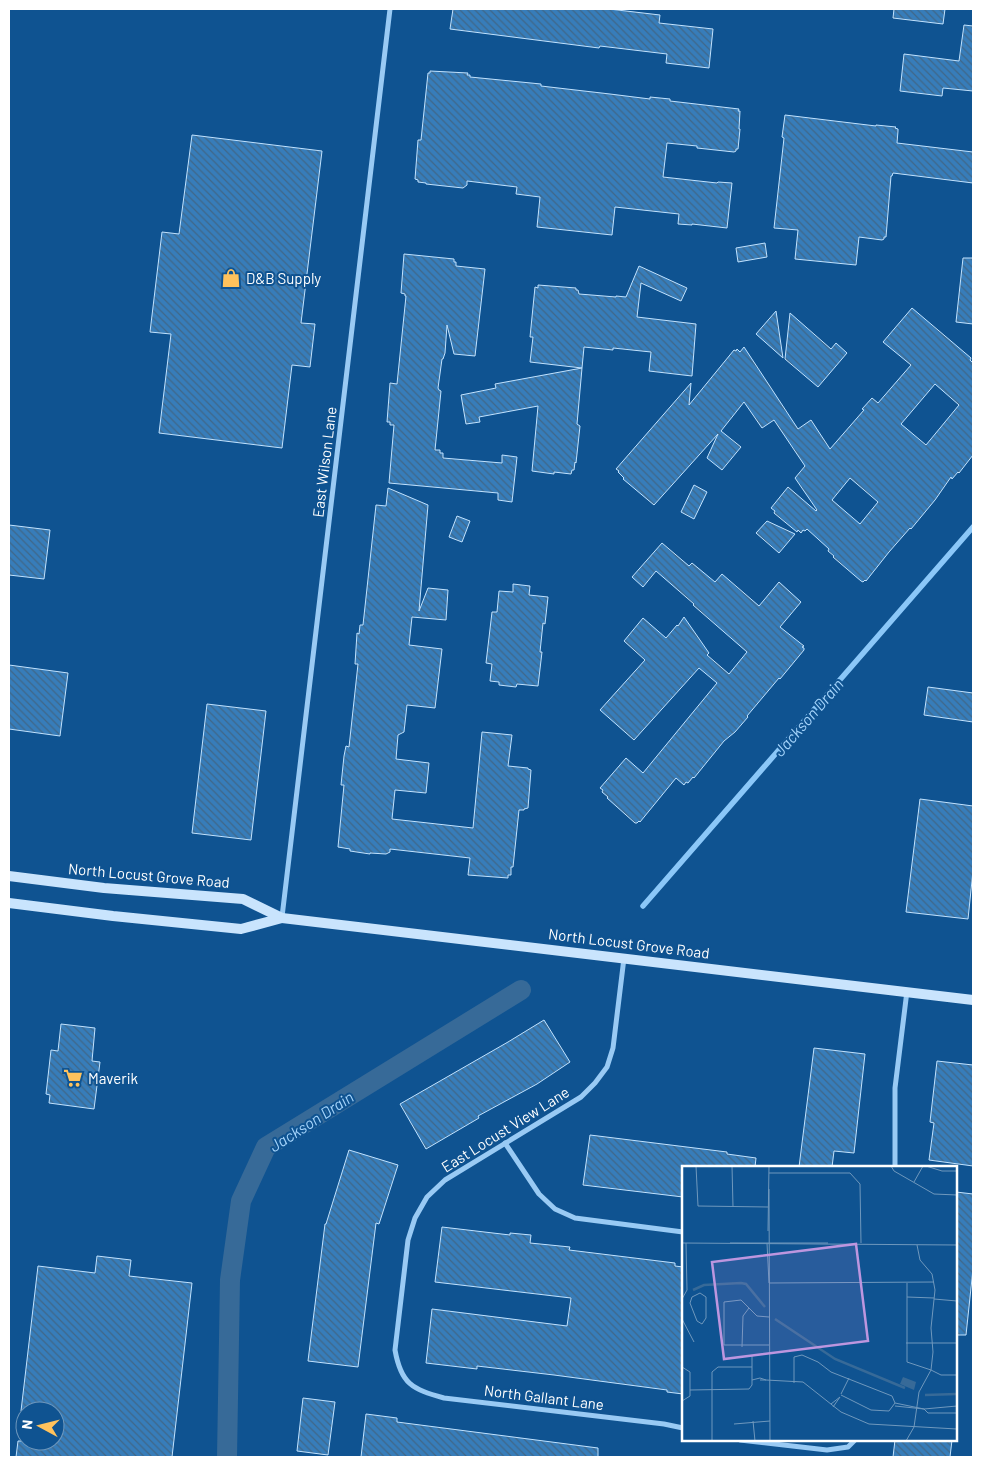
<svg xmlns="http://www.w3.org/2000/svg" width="982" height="1466" font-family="Barlow,sans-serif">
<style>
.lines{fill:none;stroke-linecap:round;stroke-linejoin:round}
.stream{stroke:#8bc7f8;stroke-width:5.5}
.canal{stroke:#376a98;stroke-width:20}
.building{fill:url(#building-back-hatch);stroke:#c1e2fe;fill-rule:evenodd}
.minor{stroke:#99caf4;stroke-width:5}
.secondary{stroke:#c9e4fd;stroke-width:10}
.labels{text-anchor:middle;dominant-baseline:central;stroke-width:4;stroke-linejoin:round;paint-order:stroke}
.poi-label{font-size:15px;fill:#fff;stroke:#0f5391;text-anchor:start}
.street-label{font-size:15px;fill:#fff;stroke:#0f5391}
.water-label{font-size:16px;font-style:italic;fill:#a5d4fb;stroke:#0f5391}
.inset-river{fill:none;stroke:#376a98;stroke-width:2.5}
.inset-road{fill:none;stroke:#6f98bd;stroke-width:1}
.view{fill:#bd96df;fill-opacity:0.15;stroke:#bd96df;stroke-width:2.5}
.inset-edge{fill:none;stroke:#fff;stroke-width:2.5}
</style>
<defs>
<pattern id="building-back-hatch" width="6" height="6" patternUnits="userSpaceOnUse" patternTransform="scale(1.25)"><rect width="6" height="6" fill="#377dba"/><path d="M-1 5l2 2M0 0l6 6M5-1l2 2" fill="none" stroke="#406788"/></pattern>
</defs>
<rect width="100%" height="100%" fill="#0f5391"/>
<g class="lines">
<polyline class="stream" points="643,906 973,527"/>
<polyline class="canal" points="227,1457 230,1280 241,1201 266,1147 521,990"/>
</g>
<g class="building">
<polygon points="453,9 609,9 660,15 659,23 713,29 709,68 666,63 667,54 600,46 599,48 450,29"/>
<polygon points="894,9 945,9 943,24 893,18"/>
<polygon points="964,25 973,26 973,91 943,88 942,96 900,91 904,54 959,61"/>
<polygon points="430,71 468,73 467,75 470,75 470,77 541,84 541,86 610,94 650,99 650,97 670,99 670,101 739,109 738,111 740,111 739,129 740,129 738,149 736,149 736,151 734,152 697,148 697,146 667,143 663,177 717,183 718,182 732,183 727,228 692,224 692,225 678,224 679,214 615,207 612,235 537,227 540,197 516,194 517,187 467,181 467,185 463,188 426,184 426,183 418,182 418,180 415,179 418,140 421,140 428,73 430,73"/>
<polygon points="785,115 876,126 876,125 896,127 895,128 898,129 898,131 897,143 973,152 973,183 893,173 892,176 891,176 886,237 884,237 884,239 882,240 859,237 856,265 795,259 798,230 774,228 784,138 782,137"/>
<polygon points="192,135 322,151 301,323 315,324 310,367 292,365 282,448 159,433 171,334 150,332 162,232 179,234"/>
<polygon points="765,243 767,257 738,262 736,248"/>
<polygon points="404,254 454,259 454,262 456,262 456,266 485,269 475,356 454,354 447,325 445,353 443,359 442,359 438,388 439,390 441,391 435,450 440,450 440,453 443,453 443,458 502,463 502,455 517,457 512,502 498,500 498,493 389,483 394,425 390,425 390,422 387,422 390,383 397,384 406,296 405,296 405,294 401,293"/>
<polygon points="963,258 973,258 973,324 956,322"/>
<polygon points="639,266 687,288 681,301 641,283 637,317 696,324 692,376 649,371 651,352 613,348 613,350 584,347 582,368 530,362 533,337 530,337 535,287 538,288 538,285 576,288 576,290 578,290 579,294 616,297 616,296 626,297"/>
<path d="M912 308 971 358 970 360 973 363V455L959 473 958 472 952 479 951 477 935 500 911 529 910 528 889 552 866 581 865 580 863 582 861 581 833 557 834 556 828 551 829 549 807 529 805 531 803 530 801 533 798 530 797 532 774 513 775 511 771 508 788 487 816 511 817 510 795 478 805 466 774 420 762 428 744 402 721 431 741 447 722 470 707 458 718 434 654 505 623 479 624 478 618 472 619 471 616 469 691 383 689 405 734 350 736 351 737 349 740 352 744 347 798 429 811 420 830 449 864 410 862 409 872 398 878 403 911 365 883 342ZM935 384 959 405 926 445 901 424ZM850 478 878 502 860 524 832 500Z"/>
<polygon points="776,311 783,358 756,334"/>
<polygon points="790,313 831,349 836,343 847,353 818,387 785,359"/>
<polygon points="582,368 577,424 580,426 576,463 575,462 574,470 572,470 571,474 554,472 554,474 532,471 538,406 479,417 480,422 466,424 461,395 496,388 495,384"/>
<polygon points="694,485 707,492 694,519 681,512"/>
<polygon points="388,488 428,505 419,611 428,588 448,590 446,620 412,617 409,645 442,649 435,708 407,705 404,732 398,735 396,759 429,763 426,793 395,790 392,819 473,828 482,732 512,735 508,766 528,768 528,769 531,770 528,808 524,809 524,810 519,810 513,867 511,867 511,875 508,875 508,878 468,875 470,858 390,849 390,852 386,854 370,853 370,854 350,851 350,849 338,847 344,785 341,785 344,756 346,746 349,747 358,664 355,664 357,633 359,634 360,625 363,625 376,505 386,506"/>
<polygon points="457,516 470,521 462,542 449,537"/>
<polygon points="767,521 795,534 779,553 756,533"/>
<polygon points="9,525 50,530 44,579 9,575"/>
<polygon points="662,543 689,566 692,563 715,582 722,574 759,606 779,582 801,602 780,627 804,646 802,647 804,648 804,650 780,679 779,678 747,716 748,717 735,732 724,741 694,778 693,777 688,783 686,782 684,785 676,778 640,822 639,821 637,823 635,823 607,798 608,797 602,792 603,790 600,788 626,758 643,773 717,683 699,668 634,740 600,710 645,660 624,641 643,618 666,638 677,625 678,626 684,617 709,653 707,655 729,674 747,652 693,605 694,604 656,571 643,587 632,577"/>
<polygon points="513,584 530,586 529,595 548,597 545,624 543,623 540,652 542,652 538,686 517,684 516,687 499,685 499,682 490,681 492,664 486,663 492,612 497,612 499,591 513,592"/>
<polygon points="9,665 68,673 60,736 9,729"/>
<polygon points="928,687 973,693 973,722 924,715"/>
<polygon points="207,704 266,711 251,840 192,833"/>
<polygon points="920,799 973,806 973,871 968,919 906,912"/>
<polygon points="544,1020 570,1062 537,1084 478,1116 479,1118 426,1149 400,1104 508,1042"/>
<polygon points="61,1024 95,1028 92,1061 100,1062 94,1109 49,1103 50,1095 46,1094 51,1050 58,1051"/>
<polygon points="814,1048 865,1054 854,1153 834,1151 832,1167 799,1167"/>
<polygon points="937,1061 973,1065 973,1166 929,1160 934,1123 930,1122"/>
<polygon points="590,1135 727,1152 727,1154 756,1158 755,1167 683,1167 683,1197 583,1185"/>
<polygon points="349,1150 398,1165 379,1224 376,1223 358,1367 308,1361 325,1224 326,1224"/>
<polygon points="956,1192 973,1194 973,1269 966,1335 956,1335"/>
<polygon points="442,1227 510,1235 510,1233 531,1235 530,1243 570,1247 569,1250 675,1263 675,1266 683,1267 683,1394 667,1392 667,1390 554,1375 477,1366 477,1369 426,1363 432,1309 567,1326 571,1298 435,1282"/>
<polygon points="97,1256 131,1260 129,1276 192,1283 172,1457 16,1457 18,1441 55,1441 55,1411 21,1411 38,1266 95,1273"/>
<polygon points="303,1398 335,1402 328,1455 297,1451"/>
<polygon points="366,1414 397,1418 397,1422 598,1448 598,1457 361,1457"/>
<polygon points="895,1440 952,1440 950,1457 893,1457"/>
</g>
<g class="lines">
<g class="minor">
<polyline points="282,917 390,9"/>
<path d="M624 958 613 1048 607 1067 595 1083 581 1097 445 1180 427 1197 415 1218 408 1240 395 1350C401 1384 412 1389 444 1398L664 1424 683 1428"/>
<polyline points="505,1143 539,1194 555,1209 575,1218 683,1232"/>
<polyline points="895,1167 895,1088 907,991"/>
<polyline points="740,1440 827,1450 848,1447 855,1440"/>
</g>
<g class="secondary">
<polyline points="9,876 104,888 243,899 282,918 973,1000"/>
<polyline points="9,903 113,916 241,929 282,918"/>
</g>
</g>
<defs>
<g id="shop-bare" transform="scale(1.5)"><path d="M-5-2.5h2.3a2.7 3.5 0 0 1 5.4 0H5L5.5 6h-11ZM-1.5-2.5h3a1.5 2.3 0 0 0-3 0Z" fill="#ffc25c" stroke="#0f5391" stroke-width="2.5" paint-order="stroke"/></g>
<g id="supermarket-bare" transform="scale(1.5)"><path d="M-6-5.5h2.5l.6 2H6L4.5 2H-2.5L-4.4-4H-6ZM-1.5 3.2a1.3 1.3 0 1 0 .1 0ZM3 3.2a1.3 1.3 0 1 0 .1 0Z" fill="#ffc25c" stroke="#0f5391" stroke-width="2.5" paint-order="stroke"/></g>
</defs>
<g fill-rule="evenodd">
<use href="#shop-bare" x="231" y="278"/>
<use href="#supermarket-bare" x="73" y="1078"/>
</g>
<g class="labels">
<g class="poi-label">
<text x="246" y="278">D&amp;B Supply</text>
<text x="88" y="1078">Maverik</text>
</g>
<g class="street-label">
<text transform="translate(324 462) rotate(-83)">East Wilson Lane</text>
<text transform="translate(149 875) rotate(5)">North Locust Grove Road</text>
<text transform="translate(629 943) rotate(7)">North Locust Grove Road</text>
<text transform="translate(505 1129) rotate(-32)">East Locust View Lane</text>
<text transform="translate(544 1397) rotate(7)">North Gallant Lane</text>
</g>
<g class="water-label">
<text transform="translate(808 717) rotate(-49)">Jackson Drain</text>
<text transform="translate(311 1121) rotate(-33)">Jackson Drain</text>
</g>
</g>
<g transform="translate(682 1166)">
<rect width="275" height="275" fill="#0f5391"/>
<path d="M221 211 234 216 232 224 218 218Z" fill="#376a98"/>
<path class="inset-river" d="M11 124 22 119 59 117 64 118 83 141M93 153 153 193 223 222M243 229 275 228"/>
<path class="inset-road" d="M14 0 16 40 86 41M50 0 51 41M209 0 212 5 252 28 275 29M244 0 260 5H275M87 7H168L178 18 179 77M232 16 241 0M87 23 88 275M86 65 87 0M0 77 275 79M48 77H146M85 77 87 117M87 117 252 116M225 117V196L249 204M18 127 24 131V152L20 158 15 155 8 137 10 131ZM225 131 252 132M0 133 5 124 4 77M252 133 275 135M87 151 75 150 59 134 42 136V179H87M0 153 12 176M224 177H275M60 181 61 150 67 142M0 201 8 206V230L0 235M249 204 259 209H275M70 214 78 212 84 214H78M84 214 121 216 159 246 187 258 275 263M112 217V191L120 189 136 196 149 206 210 230 213 237M67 223 70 219V190M8 224 67 223M159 228 167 212M159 229 189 244 207 245 213 237M149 238 158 231 151 241M213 240 242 243 213 237M275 240 242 243 246 247H275M71 255 73 275M52 258 88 255M30 275V206L36 201H70M224 275 232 261 237 226 249 204 251 186 249 162 253 124 250 108 238 94 235 79"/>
<path class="view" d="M174 78 186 175 42 193 30 96Z"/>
<rect width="275" height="275" class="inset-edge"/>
</g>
<rect width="982" height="1466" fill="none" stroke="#ffffff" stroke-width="20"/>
<g transform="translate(40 1426) rotate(277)"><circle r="24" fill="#0f5391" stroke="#6f98bd"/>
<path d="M0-4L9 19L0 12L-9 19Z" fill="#ffc25c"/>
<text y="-8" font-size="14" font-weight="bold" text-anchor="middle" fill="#ffffff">N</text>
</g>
</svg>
